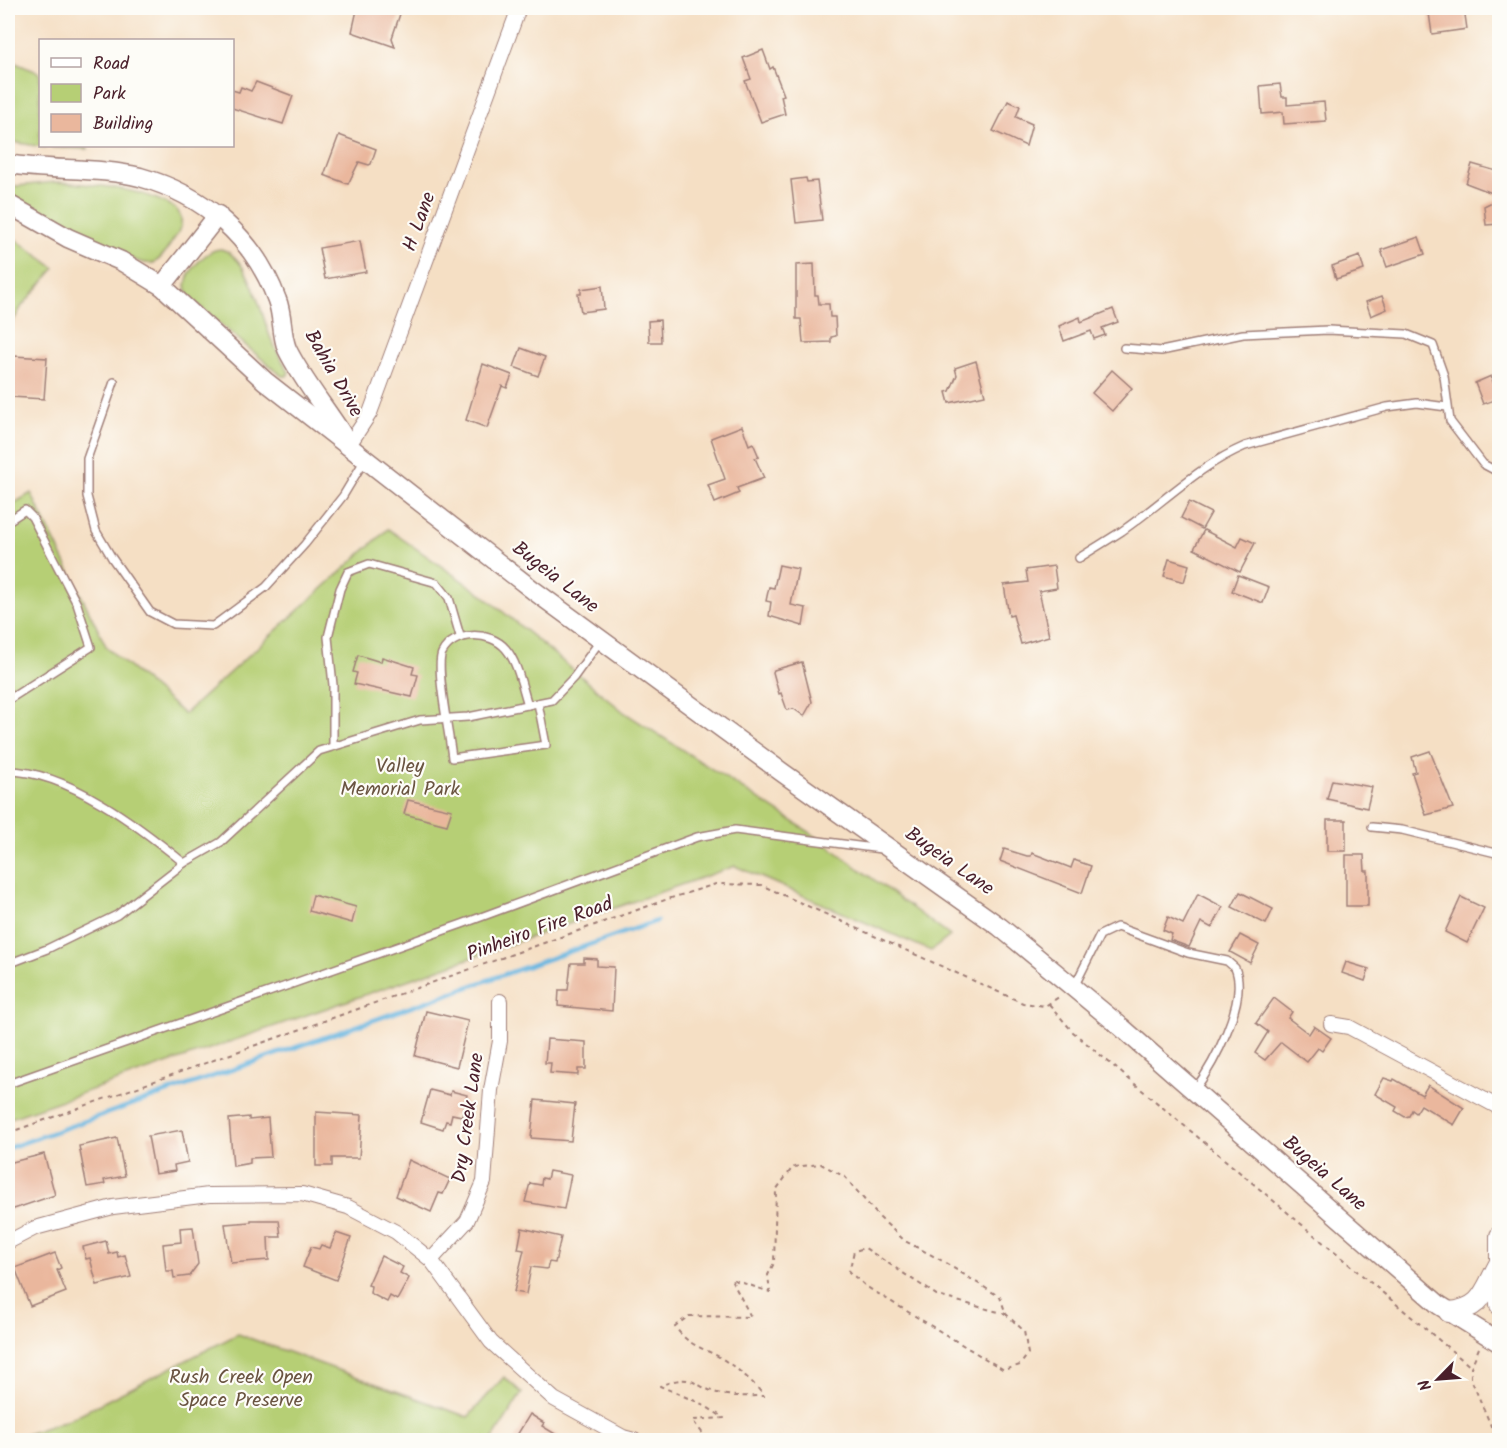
<svg xmlns="http://www.w3.org/2000/svg" width="1507" height="1448" font-family="Kalam,sans-serif">
<style>
.green{fill:#b6cf75;stroke:#807750;stroke-width:1.5}
.lines{fill:none;stroke-linecap:round;stroke-linejoin:round}
.stream{stroke:#66b5e0;stroke-width:4.5}
.building{fill:#eab79d}
.service-casing{stroke:#a07f78;stroke-width:10}
.minor-casing{stroke:#a07f78;stroke-width:16}
.tertiary-casing{stroke:#a07f78;stroke-width:21}
.secondary-casing{stroke:#a07f78;stroke-width:22}
.path{stroke:#a07f78;stroke-width:2;stroke-dasharray:4.5 4.5;stroke-linecap:butt}
.service{stroke:#fff;stroke-width:7}
.minor{stroke:#fff;stroke-width:14}
.tertiary{stroke:#fff;stroke-width:18}
.secondary{stroke:#fff;stroke-width:20}
.labels{text-anchor:middle;dominant-baseline:central;stroke-width:4.5;stroke-linejoin:round;paint-order:stroke}
.street-label{font-size:20px;fill:#4a1f2b;stroke:#fdfcf7}
.park-label{font-size:20px;fill:#6a5441;stroke:#fdfcf7}
</style>
<rect width="100%" height="100%" fill="#fdfcf7"/>
<filter id="ink" filterUnits="userSpaceOnUse"><feTurbulence type="fractalNoise" baseFrequency=".0167" numOctaves="2"/><feDisplacementMap in="SourceGraphic" scale="12" xChannelSelector="R" yChannelSelector="G"/><feConvolveMatrix kernelMatrix="1 2 1 2 8 2 1 2 1" color-interpolation-filters="sRGB"/></filter>
<filter id="wash" filterUnits="userSpaceOnUse"><feTurbulence type="fractalNoise" baseFrequency=".008" numOctaves="4" result="noise"/><feDisplacementMap in="SourceGraphic" scale="24" xChannelSelector="R" yChannelSelector="G"/><feGaussianBlur stdDeviation="1.35" result="paint"/><feColorMatrix in="noise" values="0 0 0 0 0 0 0 0 0 0 0 0 0 0 0 0 0 1.4 0 .05"/><feComposite in="paint" operator="in"/></filter>
<g filter="url(#wash)">
<rect width="100%" height="100%" fill="#f5dfc4"/>
<g class="green">
<polygon points="8,60 40,73 40,146 87,146 88,149 42,147 8,141"/>
<path d="M55 182C91 184 147 188 177 210 185 221 181 229 174 239 169 246 162 260 153 263 136 269 29 209 8 197L9 187Z"/>
<polygon points="8,234 55,268 22,306 8,330"/>
<path d="M221 249C250 257 261 314 271 339 276 350 282 361 289 372L287 376H282L193 301C189 296 186 291 186 284 188 270 207 249 221 249Z"/>
<polygon points="31,493 107,648 184,714 388,529 484,596 625,713 811,833 950,936 931,951 735,866 8,1119 8,498 10,506"/>
<polygon points="238,1334 468,1417 504,1377 522,1393 492,1440 11,1440 72,1418"/>
</g>
<g class="lines">
<polyline class="stream" points="8,1148 657,921"/>
</g>
<g id="blocks">
<g class="building">
<polygon points="361,8 402,8 392,38 395,47 352,32 357,10 359,11"/>
<polygon points="1464,8 1467,29 1432,34 1429,13"/>
<polygon points="763,50 770,69 773,67 784,95 781,96 785,114 761,122 745,81 751,79 743,58"/>
<polygon points="256,82 293,96 283,124 232,108 232,90 239,92 241,87 251,91"/>
<polygon points="1280,84 1282,97 1287,97 1287,105 1324,102 1326,121 1284,124 1283,112 1262,114 1260,86"/>
<polygon points="1008,101 1020,106 1016,117 1032,124 1026,146 993,131"/>
<polygon points="339,135 376,149 371,164 369,165 359,162 348,184 324,175"/>
<polygon points="1472,164 1500,172 1500,196 1466,183"/>
<polygon points="806,178 807,182 817,181 822,220 796,223 791,180"/>
<polygon points="1500,198 1500,224 1486,225 1484,206"/>
<polygon points="1419,237 1425,254 1387,267 1381,250"/>
<polygon points="360,241 366,272 325,279 319,248"/>
<polygon points="1360,256 1364,270 1336,279 1332,266"/>
<polygon points="814,264 815,295 818,295 819,304 829,304 830,317 835,317 836,336 831,337 831,342 803,343 801,319 796,319 796,265"/>
<polygon points="602,286 604,309 581,312 578,294 581,294 581,289"/>
<polygon points="1382,296 1387,309 1371,316 1366,302"/>
<polygon points="1113,309 1118,322 1102,328 1105,335 1094,339 1091,331 1064,341 1059,326 1080,317 1081,322"/>
<polygon points="660,320 661,342 649,342 648,321"/>
<polygon points="521,348 545,357 538,376 514,367"/>
<polygon points="13,356 47,358 44,399 11,397"/>
<polygon points="976,361 985,395 949,403 946,392 950,391 957,375 955,368"/>
<polygon points="483,364 512,375 507,388 502,386 487,428 466,420"/>
<polygon points="1112,370 1132,388 1112,411 1092,393"/>
<polygon points="1491,376 1493,382 1500,379 1500,398 1483,404 1475,383"/>
<polygon points="742,426 749,445 753,443 759,457 755,458 764,478 737,488 739,493 715,503 708,485 725,479 711,438"/>
<polygon points="1189,502 1211,513 1202,529 1181,518"/>
<polygon points="1204,530 1237,547 1242,537 1255,543 1240,572 1194,549"/>
<polygon points="1169,559 1189,565 1184,582 1164,576"/>
<polygon points="779,565 798,569 791,605 806,608 803,626 769,616 771,602 766,601 769,587 774,588"/>
<polygon points="1054,566 1057,588 1039,591 1049,636 1021,644 1013,615 1009,616 1004,585 1028,582 1026,570"/>
<polygon points="1238,575 1269,587 1263,603 1232,591"/>
<polygon points="358,655 381,662 382,657 414,667 412,674 418,675 412,697 354,684 357,673 353,672"/>
<polygon points="802,662 812,702 804,716 794,709 787,710 781,693 779,694 773,672 774,670"/>
<polygon points="1430,751 1453,808 1426,815 1412,773 1416,772 1412,757"/>
<polygon points="1332,780 1372,787 1367,808 1327,799"/>
<polygon points="408,800 452,810 447,825 404,814"/>
<rect x="1327" y="820" width="19" height="31"/>
<polygon points="1004,849 1027,856 1031,856 1032,853 1071,868 1074,860 1091,866 1082,893 1000,861"/>
<polygon points="1346,855 1364,855 1365,871 1368,871 1368,906 1346,906"/>
<polygon points="1240,892 1273,909 1266,924 1232,907"/>
<polygon points="1198,894 1223,907 1212,928 1201,922 1189,947 1170,940 1172,934 1163,930 1168,917 1183,924"/>
<polygon points="313,895 356,907 352,923 309,911"/>
<polygon points="1461,897 1484,908 1467,943 1445,932"/>
<polygon points="1240,935 1259,945 1250,963 1230,952"/>
<polygon points="584,958 597,959 597,966 614,967 612,1011 558,1006 559,990 568,990 571,963 584,963"/>
<polygon points="1346,962 1369,969 1365,981 1342,973"/>
<polygon points="1274,998 1292,1012 1288,1018 1309,1034 1314,1026 1331,1038 1322,1051 1318,1048 1307,1062 1281,1042 1265,1060 1255,1053 1268,1032 1256,1023"/>
<polygon points="426,1011 468,1021 457,1067 415,1056"/>
<polygon points="547,1039 586,1042 586,1069 578,1069 578,1075 550,1073 551,1063 545,1063"/>
<polygon points="1384,1078 1393,1081 1394,1079 1422,1095 1428,1085 1464,1108 1454,1125 1421,1105 1416,1113 1412,1110 1409,1116 1405,1117 1395,1111 1397,1107 1375,1094"/>
<polygon points="430,1090 450,1095 451,1091 467,1095 462,1116 452,1114 450,1122 446,1121 443,1129 421,1122"/>
<polygon points="535,1100 575,1104 571,1141 531,1138"/>
<polygon points="316,1112 362,1115 359,1158 332,1158 332,1166 316,1166"/>
<polygon points="249,1117 249,1120 268,1118 271,1157 250,1158 250,1163 233,1166 229,1119"/>
<polygon points="182,1130 188,1162 174,1165 175,1171 155,1174 148,1136"/>
<polygon points="117,1138 125,1176 104,1180 105,1184 87,1187 79,1146"/>
<polygon points="44,1154 55,1195 8,1211 8,1163"/>
<polygon points="409,1160 450,1179 443,1194 439,1193 431,1212 396,1196"/>
<polygon points="549,1171 571,1175 564,1209 525,1202 530,1183 541,1185 542,1178 547,1179"/>
<polygon points="251,1220 279,1220 281,1237 268,1237 269,1260 231,1263 225,1224 251,1222"/>
<polygon points="193,1227 198,1264 189,1276 174,1278 173,1271 166,1271 163,1244 181,1242 180,1228"/>
<polygon points="522,1228 561,1237 555,1263 549,1262 547,1269 531,1267 526,1294 514,1292 524,1250 518,1249"/>
<polygon points="336,1233 351,1238 336,1280 303,1267 311,1247 319,1249 321,1245 330,1248"/>
<polygon points="106,1241 109,1254 117,1252 118,1257 125,1255 131,1277 97,1285 90,1258 86,1259 83,1247"/>
<polygon points="55,1253 61,1268 57,1270 66,1292 30,1306 15,1268"/>
<polygon points="381,1256 403,1267 400,1273 409,1278 397,1300 390,1296 387,1302 370,1293 371,1286 368,1285"/>
<polygon points="530,1414 544,1423 542,1426 565,1440 514,1440"/>
</g>
</g>
</g>
<g filter="url(#ink)">
<use href="#blocks" fill-opacity="0" stroke="#a07f78" stroke-width="1.5"/>
<g class="lines">
<g class="service-casing">
<g id="service">
<polyline points="1124,348 1161,351 1243,334 1328,330 1406,334 1433,345 1444,376 1450,421 1483,464 1500,473"/>
<polyline points="114,382 87,459 87,496 96,531 112,558 150,612 173,624 213,626 266,587 305,544 343,496 364,461"/>
<polyline points="8,521 25,510 32,517 77,604 91,647 8,700"/>
<path d="M1079 558C1093 549 1108 540 1122 531 1164 502 1198 466 1245 446L1387 407 1417 403 1447 407"/>
<path d="M528 705C522 687 518 663 506 649 490 630 453 631 442 653 435 667 450 737 452 758L546 745 538 703"/>
<polyline points="333,746 333,685 328,637 340,589 348,572 369,564 437,583 449,598 460,636"/>
<path d="M8 771C67 771 140 827 184 863"/>
<polyline points="1372,827 1402,830 1500,854"/>
<polyline points="8,964 47,949 117,915 184,863 221,842 319,751 420,720 468,717 552,700 574,677 600,641"/>
<path d="M1074 987 1100 935 1117 927 1188 953 1227 961 1235 968C1249 1000 1213 1065 1194 1091"/>
<polyline points="8,1084 462,924 697,837 735,830 881,849"/>
</g>
</g>
<g class="minor-casing">
<g id="minor">
<polyline points="349,445 370,413 519,8"/>
<polyline points="1331,1024 1349,1027 1500,1108"/>
<polyline points="8,1242 35,1228 113,1207 209,1195 302,1194 348,1207 396,1232 431,1260 491,1342 554,1399 623,1437 634,1440"/>
<polyline points="431,1260 467,1221 484,1182 491,1090 500,1041 500,1001"/>
</g>
</g>
<g class="tertiary-casing">
<g id="tertiary">
<path d="M8 164C49 171 100 167 140 177 204 195 254 237 277 300 283 315 281 334 287 349 301 378 324 406 342 434"/>
<polyline points="8,204 68,238 121,261 162,286 265,381 533,590 783,773 1000,927 1120,1026 1439,1305 1500,1343"/>
<polyline points="162,286 218,215"/>
</g>
</g>
<g class="secondary-casing">
<g id="secondary">
<polyline points="1500,1236 1500,1305"/>
<path d="M1449 1312C1483 1309 1484 1291 1499 1264"/>
</g>
</g>
<g class="path">
<polyline points="1049,1004 1073,1032 1471,1367"/>
<polyline points="8,1133 668,899 716,884 761,885 1023,1003 1045,1006 1059,997"/>
<polyline points="1479,1348 1471,1367 1471,1379 1497,1440"/>
<path d="M708 1440 692 1420 724 1418 702 1404 660 1386C695 1371 692 1387 721 1394 734 1397 751 1396 764 1396 753 1381 738 1369 721 1358 704 1348 686 1345 675 1326L689 1316 751 1317 731 1279 770 1292 768 1275 774 1263 776 1190 793 1167 821 1164 845 1177 880 1218 905 1241 939 1259 1000 1297 1006 1314 1024 1331 1028 1354 1020 1365 1004 1370 867 1287 849 1272 854 1251 865 1248 938 1296 1006 1314"/>
</g>
<use href="#service" class="service"/>
<use href="#minor" class="minor"/>
<use href="#tertiary" class="tertiary"/>
<use href="#secondary" class="secondary"/>
</g>
</g>
<g class="labels">
<g class="street-label">
<text transform="translate(420 222) rotate(-70)">H Lane</text>
<text transform="translate(333 374) rotate(60)">Bahia Drive</text>
<text transform="translate(555 578) rotate(38)">Bugeia Lane</text>
<text transform="translate(949 862) rotate(35)">Bugeia Lane</text>
<text transform="translate(540 930) rotate(-20)">Pinheiro Fire Road</text>
<text transform="translate(469 1118) rotate(-82)">Dry Creek Lane</text>
<text transform="translate(1324 1174) rotate(41)">Bugeia Lane</text>
</g>
<g class="park-label">
<text x="400" y="767">Valley<tspan x="400" dy="23">Memorial Park</tspan></text>
<text x="241" y="1378">Rush Creek Open<tspan x="241" dy="23">Space Preserve</tspan></text>
</g>
</g>
<rect width="1507" height="1448" fill="none" stroke="#fdfcf7" stroke-width="30"/>
<rect x="39" y="39" width="195" height="108" fill="#fdfcf7" stroke="#b5a4a5" stroke-width="1.5"/>
<rect x="51" y="58" width="30" height="9" fill="#ffffff" stroke="#b5a4a5" stroke-width="1.5"/>
<text x="93" y="69" font-size="18" fill="#4a1f2b">Road</text>
<rect x="51" y="84" width="30" height="18" fill="#b6cf75" stroke="#b5a4a5" stroke-width="1.5"/>
<text x="93" y="99" font-size="18" fill="#4a1f2b">Park</text>
<rect x="51" y="114" width="30" height="18" fill="#eab79d" stroke="#b5a4a5" stroke-width="1.5"/>
<text x="93" y="129" font-size="18" fill="#4a1f2b">Building</text>
<g transform="translate(1438 1379) rotate(245)" stroke="#fdfcf7" stroke-width="4.5" paint-order="stroke">
<path d="M0-4.5L10 22L0 15L-10 22Z" fill="#4a1f2b"/>
<text y="-9" font-size="16" font-weight="bold" text-anchor="middle" fill="#4a1f2b">N</text>
</g>
</svg>
